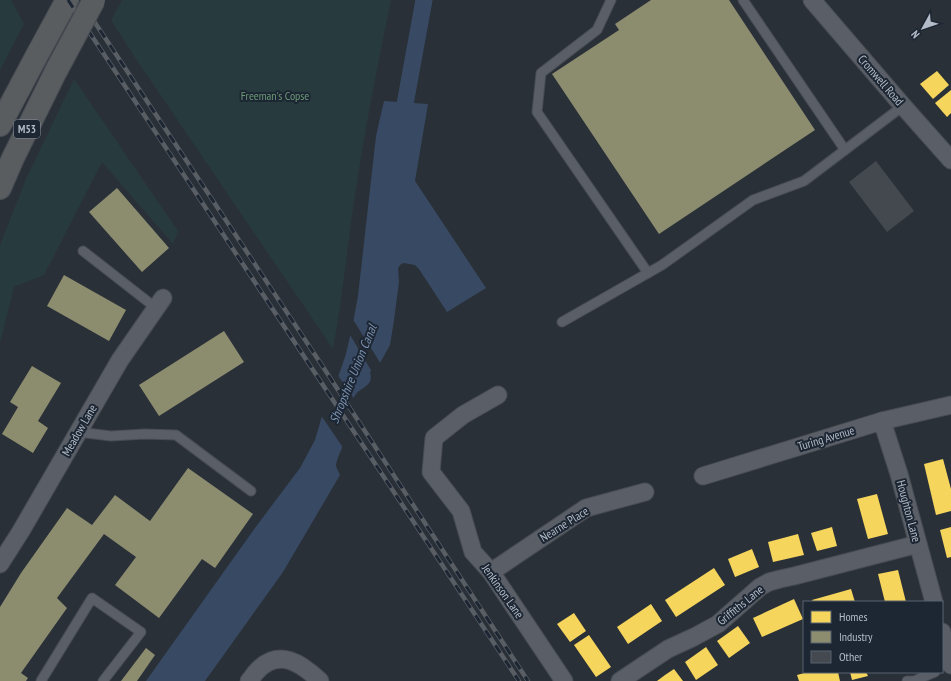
<svg xmlns="http://www.w3.org/2000/svg" width="951" height="681" font-family="'PT Sans Narrow',sans-serif">
<style>
.green{fill:#273a3e}
.water{fill:#384963}
.pier{fill:#2a3038}
.homes{fill:#f6d55c}
.industry{fill:#8c8c6e}
.lines{fill:none;stroke-linecap:round;stroke-linejoin:round}
.canal{stroke:#384963;stroke-width:17}
.building{fill:#444950}
.lane-casing{stroke:#484c53;stroke-width:11}
.street-casing{stroke:#484c53;stroke-width:19}
.highway-casing{stroke:#474c53;stroke-width:24}
.lane{stroke:#5a5e66;stroke-width:9}
.street{stroke:#5a5e66;stroke-width:17}
.highway{stroke:#5a5d60;stroke-width:22}
.rail-casing{stroke:#595d64;stroke-width:4.5}
.rail{stroke:#1d2633;stroke-width:3;stroke-dasharray:9;stroke-linecap:butt}
.highway-bridge-casing{stroke:#474c53;stroke-width:24;stroke-linecap:butt}
.highway-bridge{stroke:#5a5d60;stroke-width:22}
.labels{text-anchor:middle;dominant-baseline:central;stroke-width:4;stroke-linejoin:round;paint-order:stroke}
.shield{fill:#1d2633;stroke:#878f9c;stroke-width:1}
.shield-label{font-size:11px;font-weight:bold;fill:#b4bcc9}
.street-label{font-size:12px;fill:#b4bcc9;stroke:#1d2633}
.park-label{font-size:12px;fill:#6b9a76;stroke:#1d2633}
.water-label{font-size:13px;font-style:italic;fill:#7c92b1;stroke:#1d2633}
</style>
<rect width="100%" height="100%" fill="#2a3038"/>
<g class="green">
<polygon points="0,0 11,0 24,24 0,70"/>
<path d="M122 0H391C377 67 364 134 354 201 347 250 342 300 333 349L134 56 111 20Z"/>
<polygon points="74,79 178,231 173,244 102,162 44,275 14,287 0,343 0,245 26,179"/>
</g>
<path class="water" d="M384 101 428 104 415 181 486 288 447 312 419 269 415 265 404 263 401 264 398 268 399 282 394 320 390 345 380 363 370 372C374 386 363 386 356 394 349 402 345 436 342 448 340 453 336 461 336 466 337 469 339 473 340 475L283 572 205 681H146L255 528 300 468 315 440 322 416 337 380 346 354 353 323 358 296 376 136Z"/>
<g class="pier">
<polygon points="352,318 381,364 372,372 349,333"/>
<polygon points="337,374 355,400 344,449 320,414"/>
</g>
<g class="homes">
<polygon points="937,71 949,85 933,99 920,84"/>
<polygon points="951,90 951,113 947,117 935,103"/>
<polygon points="943,459 951,489 951,511 936,515 924,464"/>
<polygon points="877,494 888,534 868,539 857,499"/>
<polygon points="832,527 837,546 817,551 811,533"/>
<polygon points="951,527 951,557 947,558 940,530"/>
<polygon points="798,534 804,555 773,562 768,542"/>
<polygon points="752,549 759,567 735,577 728,559"/>
<polygon points="714,568 725,585 676,617 665,600"/>
<polygon points="898,570 906,602 885,602 878,574"/>
<polygon points="851,589 855,602 813,602 812,600"/>
<polygon points="794,599 803,619 762,637 753,618"/>
<polygon points="651,604 662,621 628,644 617,627"/>
<polygon points="574,613 586,631 570,642 557,624"/>
<polygon points="738,626 750,643 729,658 717,641"/>
<polygon points="589,635 611,667 596,677 574,645"/>
<polygon points="706,647 718,665 696,680 685,662"/>
<polygon points="674,669 683,681 657,681 665,675"/>
<polygon points="808,672 838,672 840,681 799,681 797,675"/>
<polygon points="850,672 866,672 868,676 852,680"/>
</g>
<g class="industry">
<polygon points="651,0 729,0 815,130 659,234 552,74 619,30 615,24"/>
<polygon points="117,188 169,248 142,272 89,212"/>
<polygon points="64,275 126,310 109,341 47,306"/>
<polygon points="224,331 244,362 159,416 139,385"/>
<polygon points="32,366 61,383 38,421 48,428 33,453 2,434 18,407 10,402"/>
<polygon points="188,468 253,514 215,568 202,559 159,618 115,585 136,557 104,534 57,598 67,608 21,673 28,678 26,681 0,681 0,607 21,573 67,508 92,525 115,495 150,521"/>
<polygon points="146,648 155,655 137,681 121,681"/>
</g>
<g class="lines">
<polyline class="canal" points="401,126 424,0"/>
</g>
<polygon class="building" points="876,161 914,211 887,232 849,182"/>
<g class="lines">
<g class="lane-casing">
<g id="lane">
<polyline points="611,0 597,30 541,73 537,112 648,273"/>
<polyline points="743,0 845,150"/>
<polyline points="83,251 156,308"/>
<polyline points="562,322 662,265 753,200 804,181 903,106"/>
<polyline points="78,432 111,436 145,434 176,435 251,491"/>
<polyline points="41,681 92,598 141,632 103,681"/>
<polyline points="907,681 914,681 935,672"/>
</g>
</g>
<g class="street-casing">
<g id="street">
<polyline points="812,0 903,106 951,160"/>
<polyline points="498,395 463,415 434,438 431,472 461,511 473,552 491,572 564,681"/>
<polyline points="882,421 899,474 934,602"/>
<polyline points="703,476 882,421 951,405"/>
<polyline points="0,564 21,531 120,360 163,298"/>
<polyline points="491,572 586,508 645,492"/>
<polyline points="942,632 951,665"/>
<path d="M249 681C252 678 254 674 257 671 279 647 302 664 320 681"/>
<polyline points="620,681 668,649 694,637 718,624 760,587 769,582 780,579 794,576 918,544"/>
</g>
</g>
<g class="highway-casing">
<g id="highway">
<polyline points="0,125 36,57 67,0"/>
<polyline points="0,188 13,158 56,71"/>
</g>
</g>
<use href="#lane" class="lane"/>
<use href="#street" class="street"/>
<use href="#highway" class="highway"/>
<g class="rail-casing">
<g id="rail">
<polyline points="68,0 519,681"/>
<polyline points="80,0 327,373 528,681"/>
</g>
</g>
<use href="#rail" class="rail"/>
<g class="highway-bridge-casing">
<polyline id="highway-bridge" points="56,71 94,0"/>
</g>
<use href="#highway-bridge" class="highway-bridge"/>
</g>
<g class="labels">
<rect class="shield" x="14" y="120" width="26" height="18" rx="3"/>
<g class="shield-label">
<text x="27" y="129">M53</text>
</g>
<g class="street-label">
<text transform="translate(881 80) rotate(49)">Cromwell Road</text>
<text transform="translate(79 430) rotate(-60)">Meadow Lane</text>
<text transform="translate(826 438) rotate(-17)">Turing Avenue</text>
<text transform="translate(909 511) rotate(75)">Houghton Lane</text>
<text transform="translate(564 524) rotate(-32)">Nearne Place</text>
<text transform="translate(503 591) rotate(55)">Jenkinson Lane</text>
<text transform="translate(740 605) rotate(-39)">Griffiths Lane</text>
</g>
<g class="park-label">
<text x="275" y="95">Freeman's Copse</text>
</g>
<g class="water-label">
<text transform="translate(353 374) rotate(-68)">Shropshire Union Canal</text>
</g>
</g>
<rect x="803" y="601" width="140" height="72" fill="#1d2633" stroke="#59626f"/>
<rect x="811" y="611" width="20" height="12" fill="#f6d55c" stroke="#59626f"/>
<text x="839" y="621" font-size="12" fill="#b4bcc9">Homes</text>
<rect x="811" y="631" width="20" height="12" fill="#8c8c6e" stroke="#59626f"/>
<text x="839" y="641" font-size="12" fill="#b4bcc9">Industry</text>
<rect x="811" y="651" width="20" height="12" fill="#444950" stroke="#59626f"/>
<text x="839" y="661" font-size="12" fill="#b4bcc9">Other</text>
<g transform="translate(923 28) rotate(230)" stroke="#1d2633" stroke-width="3" paint-order="stroke">
<path d="M0-3L7 15L0 10L-7 15Z" fill="#b4bcc9"/>
<text y="-6" font-size="11" font-weight="bold" text-anchor="middle" fill="#b4bcc9">N</text>
</g>
</svg>
